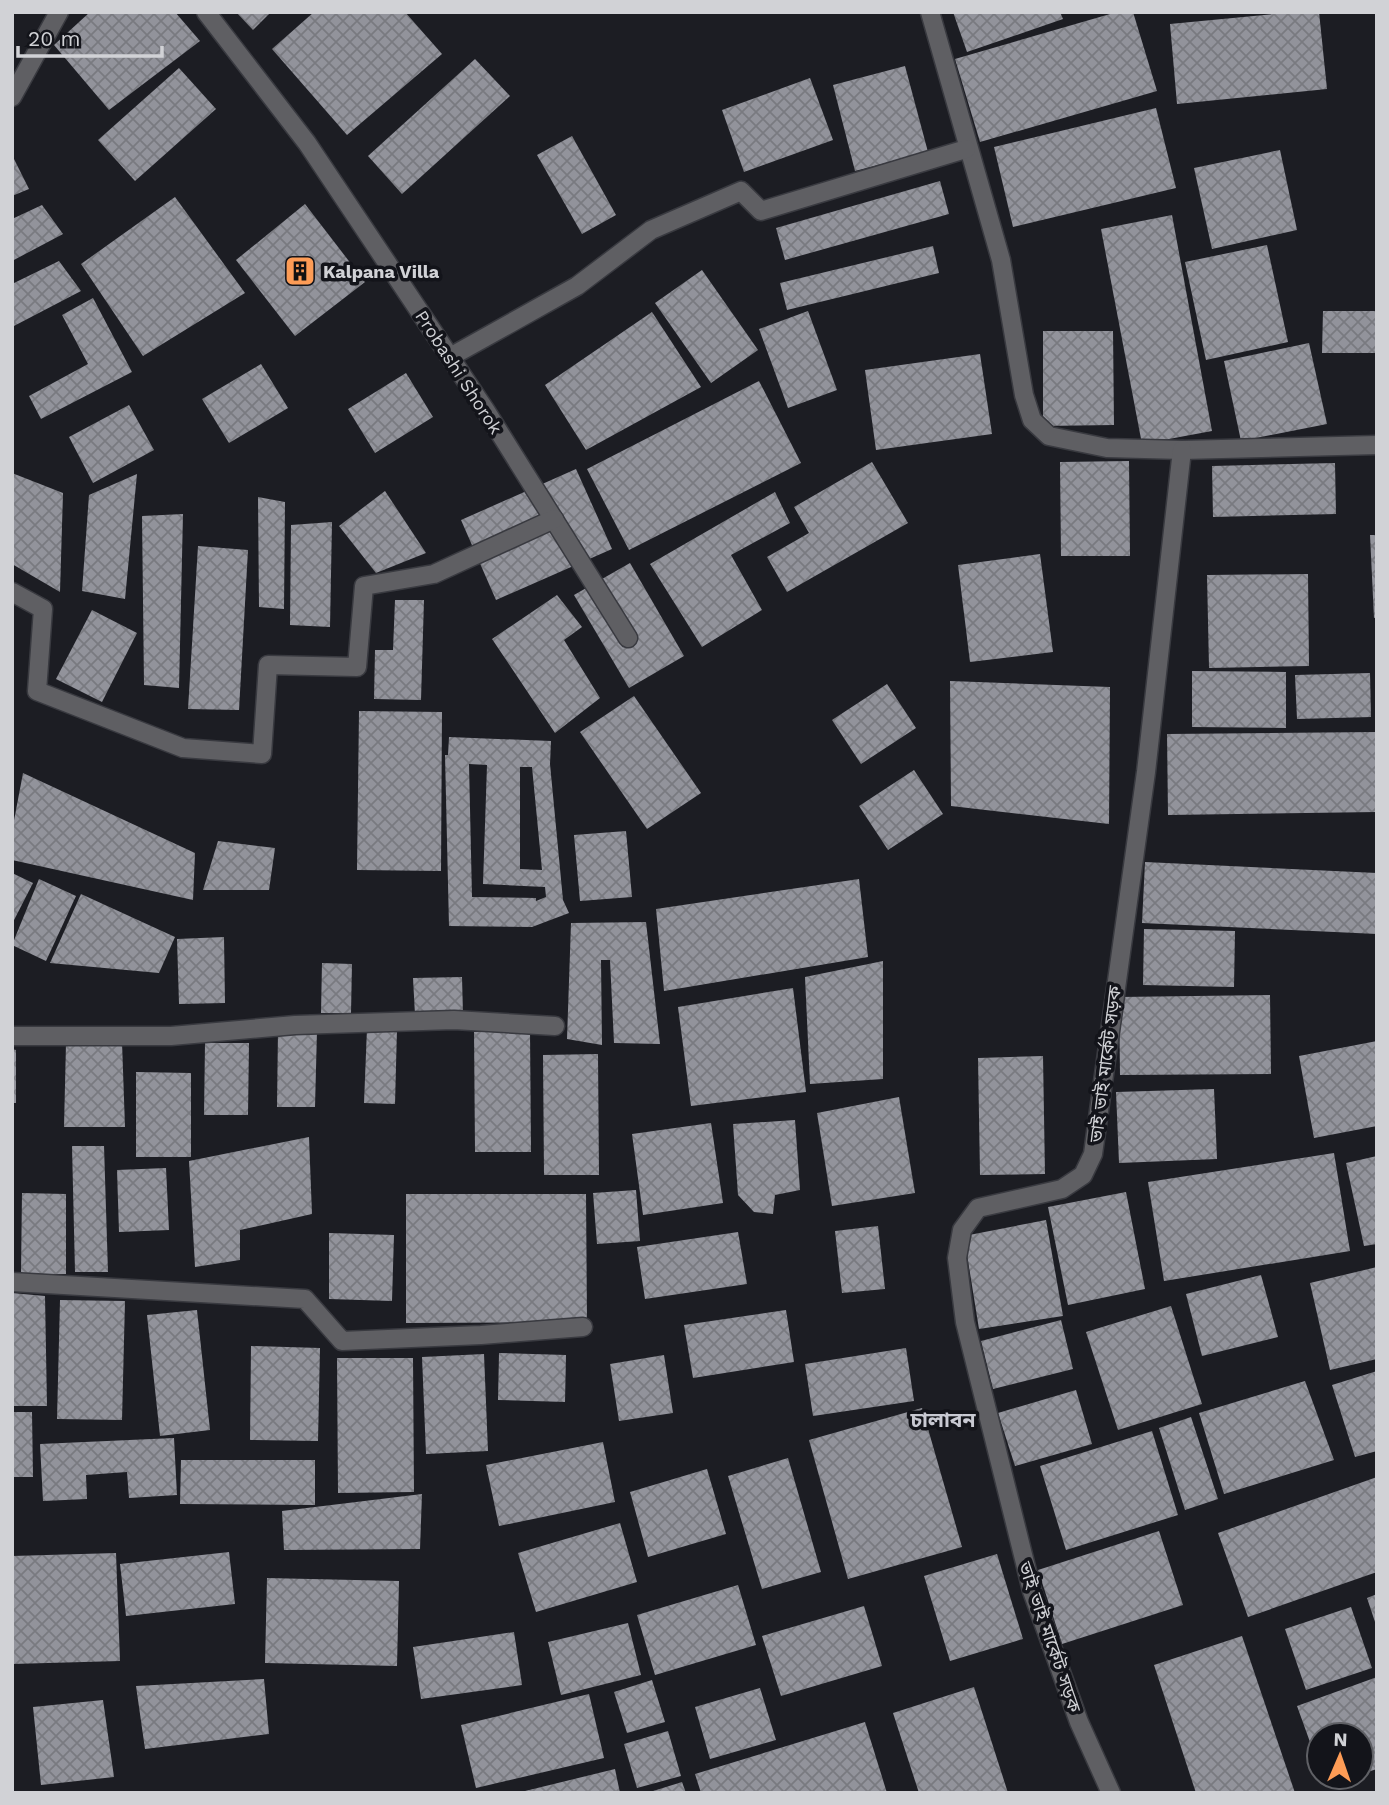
<svg xmlns="http://www.w3.org/2000/svg" width="1389" height="1805" font-family="'Work Sans','Noto Sans Bengali',sans-serif">
<style>
.building{fill:url(#building-cross-hatch);fill-rule:evenodd}
.lines{fill:none;stroke-linecap:round;stroke-linejoin:round}
.minor-casing{stroke:#393a40;stroke-width:21}
.minor{stroke:#5f5f63;stroke-width:18}
.labels{text-anchor:middle;dominant-baseline:central;stroke-width:7;stroke-linejoin:round;paint-order:stroke}
.poi-label{font-size:18px;font-weight:bold;fill:#d1d2d6;stroke:#13141a;text-anchor:start}
.street-label{font-size:18px;fill:#d1d2d6;stroke:#13141a}
.quarter-label{font-size:21px;font-weight:bold;fill:#c8c9d2;stroke:#13141a}
</style>
<defs>
<pattern id="building-cross-hatch" width="8" height="8" patternUnits="userSpaceOnUse" patternTransform="scale(1.75)"><rect width="8" height="8" fill="#92939b"/><path d="M0 0l8 8M0 8l8-8" fill="none" stroke="#797a80"/></pattern>
</defs>
<rect width="100%" height="100%" fill="#1c1d23"/>
<g class="building">
<polygon points="90,12 175,12 200,41 109,110 54,45"/>
<polygon points="236,12 271,12 253,30"/>
<polygon points="314,12 405,12 442,54 347,135 272,49"/>
<polygon points="953,12 1060,12 1063,19 967,52"/>
<polygon points="1117,12 1133,12 1157,91 980,142 955,59"/>
<polygon points="1294,12 1319,12 1327,89 1177,104 1170,24"/>
<polygon points="475,59 510,96 402,194 368,156"/>
<polygon points="905,66 928,152 855,171 833,85"/>
<polygon points="179,68 216,109 135,181 98,140"/>
<polygon points="810,78 833,140 744,172 722,110"/>
<polygon points="1156,108 1176,188 1013,227 994,147"/>
<polygon points="572,136 616,215 582,234 537,155"/>
<polygon points="1280,150 1297,230 1212,249 1194,168"/>
<polygon points="12,155 29,189 12,196"/>
<polygon points="940,181 949,214 785,260 776,228"/>
<polygon points="175,197 245,293 143,356 81,264"/>
<polygon points="305,204 365,282 295,336 236,260"/>
<polygon points="42,205 63,234 12,261 12,219"/>
<polygon points="1172,215 1212,431 1142,444 1101,229"/>
<polygon points="1267,245 1288,342 1206,360 1185,262"/>
<polygon points="933,246 939,273 787,310 780,283"/>
<polygon points="59,261 81,291 12,327 12,284"/>
<polygon points="702,270 758,350 711,383 655,303"/>
<polygon points="93,298 132,372 41,419 29,396 88,364 62,315"/>
<polygon points="808,311 837,390 788,408 759,329"/>
<polygon points="1323,311 1377,311 1377,353 1322,353"/>
<polygon points="652,312 701,387 586,450 545,385"/>
<polygon points="1043,331 1113,331 1114,425 1043,426"/>
<polygon points="1309,343 1327,424 1241,441 1224,361"/>
<polygon points="980,354 992,434 876,450 865,370"/>
<polygon points="261,364 288,408 229,443 202,399"/>
<polygon points="406,373 433,417 375,453 348,409"/>
<polygon points="759,381 801,463 629,550 587,469"/>
<polygon points="129,405 154,450 93,483 69,437"/>
<polygon points="1129,461 1130,556 1061,556 1060,462"/>
<polygon points="872,462 908,523 787,592 767,557 809,533 794,507"/>
<polygon points="1335,463 1336,514 1213,517 1212,466"/>
<polygon points="576,469 612,549 496,600 461,520"/>
<polygon points="12,473 63,493 60,592 12,564"/>
<polygon points="137,474 125,599 82,591 89,495"/>
<polygon points="385,491 426,553 376,573 339,526"/>
<polygon points="775,492 790,523 731,555 762,610 702,647 650,564"/>
<polygon points="258,497 285,502 284,609 259,607"/>
<polygon points="183,514 179,688 144,685 142,516"/>
<polygon points="332,522 330,627 290,625 291,525"/>
<polygon points="1370,535 1377,535 1377,618 1374,618"/>
<polygon points="198,546 248,550 239,710 188,709"/>
<polygon points="1040,554 1053,652 970,662 958,565"/>
<polygon points="630,563 684,656 629,688 574,595"/>
<polygon points="1308,574 1309,666 1209,668 1207,575"/>
<polygon points="557,595 582,627 564,640 600,698 555,733 492,639"/>
<polygon points="395,600 424,600 421,700 374,699 375,650 393,650"/>
<polygon points="92,610 137,633 102,702 56,679"/>
<polygon points="1192,671 1286,672 1286,728 1192,727"/>
<polygon points="1370,673 1371,717 1297,719 1295,675"/>
<polygon points="950,681 1110,687 1109,824 951,806"/>
<polygon points="887,684 916,728 861,764 832,720"/>
<polygon points="634,696 701,793 647,829 580,732"/>
<polygon points="359,711 442,712 441,871 357,870"/>
<polygon points="1377,732 1377,812 1168,815 1167,734"/>
<path d="M449 737 551 741 550 764 563 900 569 913 532 927 449 926 445 755H448ZM469 764 487 765 483 884 545 887 546 897 536 901V898L472 897ZM520 767H532L542 870 520 869Z"/>
<polygon points="914,770 943,814 888,850 859,806"/>
<polygon points="23,773 195,853 193,900 12,860 12,831"/>
<polygon points="626,831 632,897 580,901 574,835"/>
<polygon points="218,841 275,848 269,890 203,890"/>
<polygon points="1145,862 1377,873 1377,934 1142,923"/>
<polygon points="12,873 33,883 12,924"/>
<polygon points="39,879 76,896 46,961 12,945"/>
<polygon points="859,879 868,957 664,991 656,909"/>
<polygon points="81,894 175,937 159,973 50,963"/>
<polygon points="646,922 660,1044 614,1043 610,960 601,960 602,1045 567,1039 571,923"/>
<polygon points="1144,929 1235,931 1234,987 1143,985"/>
<polygon points="224,937 225,1003 179,1004 177,939"/>
<polygon points="883,961 883,1079 810,1084 805,977"/>
<polygon points="322,963 352,964 351,1013 321,1013"/>
<polygon points="462,977 463,1014 415,1015 413,978"/>
<polygon points="793,988 806,1092 691,1106 678,1007"/>
<polygon points="1270,995 1271,1074 1120,1075 1119,997"/>
<polygon points="367,1028 397,1029 395,1104 364,1103"/>
<polygon points="278,1030 317,1031 315,1107 277,1107"/>
<polygon points="530,1031 531,1152 475,1152 474,1032"/>
<polygon points="1377,1041 1377,1126 1314,1138 1299,1056"/>
<polygon points="122,1042 125,1127 64,1127 66,1043"/>
<polygon points="205,1043 249,1043 248,1115 204,1115"/>
<polygon points="12,1049 16,1050 16,1103 12,1103"/>
<polygon points="598,1054 599,1175 544,1175 543,1055"/>
<polygon points="1043,1056 1045,1174 980,1175 978,1058"/>
<polygon points="136,1072 191,1073 191,1157 136,1157"/>
<polygon points="1214,1089 1217,1159 1119,1163 1116,1092"/>
<polygon points="899,1097 915,1193 832,1206 817,1113"/>
<polygon points="795,1120 800,1190 775,1195 773,1214 754,1212 738,1195 733,1124"/>
<polygon points="711,1123 723,1203 643,1215 632,1134"/>
<polygon points="309,1137 312,1214 240,1230 240,1260 195,1267 189,1161"/>
<polygon points="72,1146 104,1146 108,1272 75,1272"/>
<polygon points="1334,1153 1350,1251 1164,1281 1148,1182"/>
<polygon points="1377,1156 1377,1244 1364,1246 1346,1163"/>
<polygon points="166,1168 169,1230 119,1232 117,1170"/>
<polygon points="636,1190 640,1241 597,1244 593,1193"/>
<polygon points="1126,1192 1145,1289 1068,1305 1048,1207"/>
<polygon points="22,1193 66,1194 66,1274 21,1274"/>
<polygon points="406,1194 586,1194 587,1322 406,1323"/>
<polygon points="1046,1220 1063,1316 979,1329 964,1236"/>
<polygon points="878,1226 885,1289 842,1293 835,1231"/>
<polygon points="738,1232 747,1284 645,1299 637,1247"/>
<polygon points="329,1233 394,1235 392,1301 329,1299"/>
<polygon points="1377,1267 1377,1359 1330,1370 1310,1283"/>
<polygon points="1261,1275 1278,1337 1202,1356 1186,1294"/>
<polygon points="12,1293 45,1296 47,1406 12,1406"/>
<polygon points="60,1300 125,1301 122,1420 57,1419"/>
<polygon points="1171,1306 1202,1404 1118,1430 1086,1332"/>
<polygon points="197,1310 210,1430 160,1436 147,1315"/>
<polygon points="786,1310 794,1362 693,1378 684,1325"/>
<polygon points="1061,1320 1073,1369 993,1389 981,1341"/>
<polygon points="251,1346 320,1348 318,1441 250,1440"/>
<polygon points="906,1348 914,1401 813,1416 805,1364"/>
<polygon points="499,1353 566,1355 565,1402 498,1400"/>
<polygon points="484,1354 488,1451 426,1454 422,1357"/>
<polygon points="664,1355 673,1413 619,1421 610,1364"/>
<polygon points="337,1358 413,1358 414,1492 338,1493"/>
<polygon points="1377,1371 1377,1451 1355,1457 1332,1385"/>
<polygon points="1305,1381 1334,1460 1224,1494 1199,1413"/>
<polygon points="1076,1390 1092,1444 1015,1466 998,1413"/>
<polygon points="922,1408 962,1547 848,1579 809,1440"/>
<polygon points="12,1412 32,1412 33,1477 12,1477"/>
<polygon points="1191,1417 1218,1499 1185,1510 1159,1428"/>
<polygon points="1152,1431 1178,1515 1066,1550 1040,1466"/>
<polygon points="174,1438 177,1495 129,1498 127,1472 86,1475 87,1499 43,1501 40,1444"/>
<polygon points="603,1442 615,1502 499,1526 486,1465"/>
<polygon points="788,1458 821,1572 762,1589 728,1476"/>
<polygon points="181,1460 315,1460 315,1505 180,1504"/>
<polygon points="707,1469 726,1534 648,1557 630,1492"/>
<polygon points="1377,1477 1377,1572 1248,1617 1218,1533"/>
<polygon points="422,1494 420,1549 284,1550 282,1511"/>
<polygon points="620,1523 637,1582 536,1612 518,1553"/>
<polygon points="1159,1531 1183,1605 1062,1644 1038,1570"/>
<polygon points="229,1552 235,1604 126,1616 120,1564"/>
<polygon points="116,1553 120,1661 12,1664 12,1556"/>
<polygon points="997,1554 1023,1639 950,1661 924,1576"/>
<polygon points="267,1578 399,1581 397,1666 265,1663"/>
<polygon points="738,1585 756,1645 655,1675 637,1615"/>
<polygon points="1377,1594 1377,1625 1376,1625 1367,1598"/>
<polygon points="864,1606 882,1666 781,1696 762,1636"/>
<polygon points="1351,1607 1372,1668 1306,1690 1285,1629"/>
<polygon points="628,1623 641,1675 561,1695 548,1642"/>
<polygon points="514,1632 522,1685 421,1699 413,1647"/>
<polygon points="1242,1636 1295,1793 1196,1793 1154,1665"/>
<polygon points="1377,1677 1377,1769 1361,1774 1361,1735 1319,1735 1319,1767 1297,1706"/>
<polygon points="264,1679 269,1734 145,1749 136,1686"/>
<polygon points="652,1680 665,1722 627,1733 614,1692"/>
<polygon points="974,1687 1008,1793 919,1793 893,1713"/>
<polygon points="760,1688 776,1740 710,1759 695,1707"/>
<polygon points="589,1694 604,1758 476,1788 461,1725"/>
<polygon points="103,1700 114,1777 41,1785 33,1707"/>
<polygon points="865,1722 887,1793 701,1793 695,1774"/>
<polygon points="668,1731 681,1776 637,1788 624,1744"/>
<polygon points="615,1769 620,1793 521,1793 521,1792"/>
<polygon points="1322,1777 1353,1777 1326,1787"/>
<polygon points="682,1782 686,1793 650,1793 650,1792"/>
</g>
<g class="lines">
<g class="minor-casing">
<g id="minor">
<polyline points="206,12 307,143 486,411 628,638"/>
<polyline points="930,12 1001,260 1024,395 1032,420 1049,436 1107,448 1182,450 1377,445"/>
<polyline points="12,97 59,12"/>
<polyline points="450,357 577,286 651,230 741,191 761,211 966,149"/>
<polyline points="12,592 43,609 37,691 183,748 262,754 268,665 357,667 364,586 434,574 554,519"/>
<polyline points="12,1036 171,1036 295,1025 454,1020 555,1026"/>
<polyline points="12,1282 305,1299 342,1341 481,1335 583,1327"/>
<polyline points="1111,1793 1079,1722 1032,1591 965,1322 957,1258 962,1230 978,1208 1062,1189 1083,1175 1093,1154 1146,772 1182,450"/>
</g>
</g>
<use href="#minor" class="minor"/>
</g>
<defs>
<g id="building-square" transform="scale(1.575)"><rect x="-9" y="-9" width="18" height="18" rx="4" fill="#fd9c56" stroke="#13141a"/><path d="M-4-6H4V6H1V3H-1V6H-4ZM-2.5-4.3h1.7v1.8h-1.7ZM.8-4.3h1.7v1.8H.8ZM-2.5-1h1.7V.8h-1.7ZM.8-1h1.7V.8H.8Z" fill="#111"/></g>
</defs>
<g fill-rule="evenodd">
<use href="#building-square" x="300" y="271"/>
</g>
<g class="labels">
<g class="poi-label">
<text x="323" y="271">Kalpana Villa</text>
</g>
<g class="street-label">
<text transform="translate(459 372) rotate(57)">Probashi Shorok</text>
<text transform="translate(1105 1064) rotate(-83)">ভাই ভাই মার্কেট সড়ক</text>
<text transform="translate(1050 1637) rotate(71)">ভাই ভাই মার্কেট সড়ক</text>
</g>
<g class="quarter-label">
<text x="943" y="1419">চালাবন</text>
</g>
</g>
<rect width="1389" height="1805" fill="none" stroke="#d1d2d6" stroke-width="28"/>
<g transform="translate(1340 1756) rotate(2)"><circle r="33" fill="#13141a" stroke="#5f6065" stroke-width="2"/>
<path d="M0-5L12 26L0 18L-12 26Z" fill="#fd9c56"/>
<text y="-10" font-size="19" font-weight="bold" text-anchor="middle" fill="#d1d2d6">N</text>
</g>
<path d="M18 46v10h144v-10" fill="none" stroke="#d1d2d6" stroke-width="3.5"/>
<text x="28" y="46" font-size="21" fill="#d1d2d6" stroke="#13141a" stroke-width="5" paint-order="stroke">20 m</text>
</svg>
